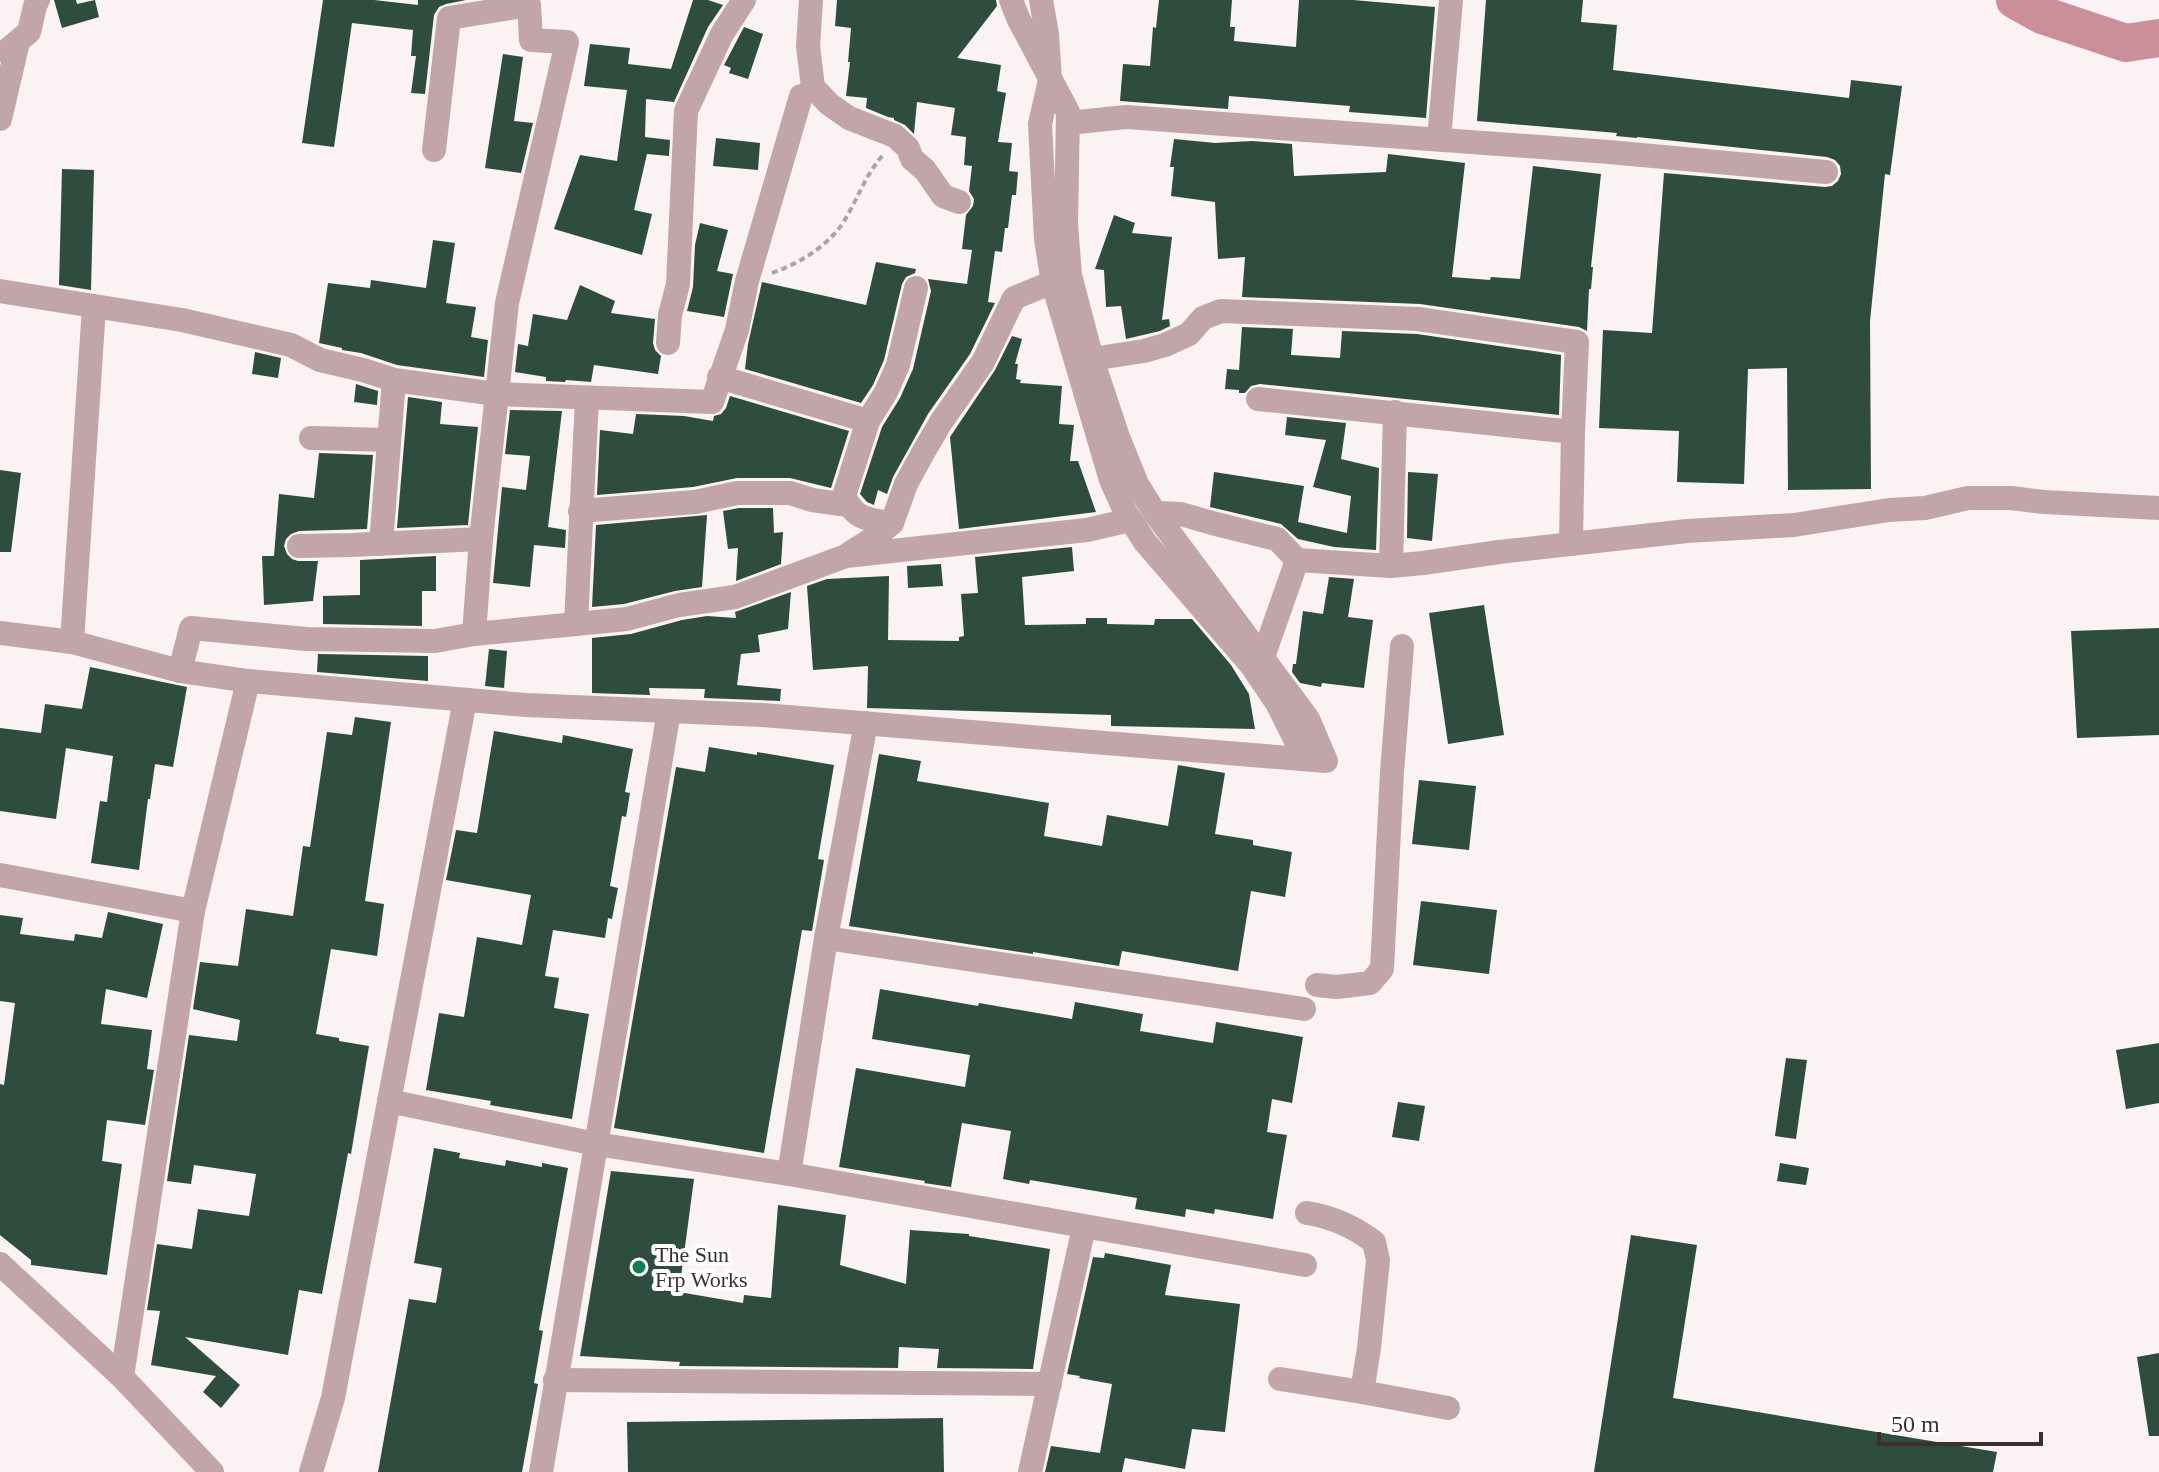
<svg xmlns="http://www.w3.org/2000/svg" width="2159" height="1472" font-family="Georgia,serif">
<style>
.lines{fill:none;stroke-linecap:round;stroke-linejoin:round}
.river{stroke:#cb8f99;stroke-width:38}
.building{fill:#2e4d3e}
.path{stroke:#afa4a5;stroke-width:4;stroke-dasharray:6 4;stroke-linecap:butt}
.minor{stroke:#c1a5a9;stroke-width:24}
.poi-dot{fill:#127c56;stroke:#fff;stroke-width:3}
.labels{text-anchor:middle;dominant-baseline:central;stroke-width:8;stroke-linejoin:round;paint-order:stroke}
.poi-label{font-size:22px;fill:#3d2e30;stroke:#fff;text-anchor:start}
</style>
<rect width="100%" height="100%" fill="#faf2f3"/>
<g class="lines">
<polyline class="river" points="2015,0 2042,15 2126,43 2159,38"/>
</g>
<g class="building">
<polygon points="54,0 76,0 77,4 95,0 99,17 62,28"/>
<polygon points="323,0 374,0 418,5 418,0 466,0 446,4 439,7 434,15 425,94 411,93 416,56 411,56 413,30 352,23 334,147 302,143"/>
<polygon points="693,0 708,0 723,5 708,27 674,102 646,99 645,137 670,140 669,156 647,154 634,210 652,214 642,255 554,229 580,155 617,161 627,90 584,86 590,44 630,48 628,64 671,69"/>
<polygon points="837,0 996,0 997,6 957,58 1001,65 997,91 1006,93 998,142 1012,143 1009,171 1018,172 1016,195 1012,195 1008,228 1005,228 1002,252 995,251 988,302 995,303 970,354 928,414 893,477 887,494 878,490 874,505 867,502 860,494 882,427 900,398 913,369 931,291 928,279 967,284 972,250 962,249 966,215 973,206 974,199 969,191 972,166 964,165 966,137 951,135 955,108 917,102 914,134 905,125 894,120 894,118 888,117 866,108 867,98 846,96 850,62 848,62 851,28 835,26"/>
<polygon points="1159,0 1232,0 1230,27 1235,27 1234,41 1296,47 1299,0 1353,0 1435,7 1426,118 1349,112 1350,106 1229,96 1228,109 1120,101 1123,64 1150,66 1153,27 1156,28"/>
<polygon points="1486,0 1583,0 1581,22 1617,25 1613,70 1849,98 1851,80 1902,86 1890,175 1885,174 1870,321 1871,489 1788,490 1787,368 1748,369 1744,484 1677,482 1679,431 1599,428 1603,330 1652,333 1664,173 1825,187 1832,186 1838,181 1841,174 1840,166 1835,160 1827,157 1637,137 1637,138 1616,136 1617,133 1477,121"/>
<polygon points="744,27 763,34 748,79 729,73 731,68 724,65"/>
<polygon points="503,54 523,57 514,121 533,123 521,173 485,168"/>
<polygon points="716,138 760,143 758,170 713,166"/>
<polygon points="1174,139 1215,143 1252,141 1292,144 1294,176 1386,172 1388,154 1465,163 1452,277 1490,280 1491,277 1520,279 1533,166 1601,174 1591,267 1593,267 1591,289 1589,289 1587,331 1579,327 1420,304 1242,297 1245,257 1218,259 1215,202 1171,196 1174,167 1170,167"/>
<polygon points="62,169 94,170 91,290 59,285"/>
<polygon points="1114,215 1135,223 1132,233 1172,237 1162,320 1169,319 1170,326 1160,331 1126,339 1121,306 1106,307 1104,270 1095,269"/>
<polygon points="700,223 728,230 717,271 733,274 724,317 687,311 693,287 695,245"/>
<polygon points="433,240 455,243 446,303 476,307 471,337 488,340 484,377 397,365 361,353 342,350 342,348 319,343 328,283 370,288 371,280 426,288"/>
<polygon points="876,262 916,269 915,273 906,277 902,284 884,360 873,385 861,403 745,369 748,344 762,282 866,305"/>
<polygon points="580,285 615,301 611,313 655,319 653,343 655,350 661,356 658,374 594,365 591,382 566,380 565,382 546,381 546,377 515,372 518,344 528,346 533,314 567,320"/>
<polygon points="1242,327 1293,329 1291,355 1340,358 1342,331 1417,334 1561,355 1559,415 1260,384 1251,386 1245,393 1239,393 1239,390 1225,389 1227,369 1239,370"/>
<polygon points="1012,336 1022,339 1015,364 1018,364 1016,379 1021,380 1020,383 1062,386 1059,424 1074,425 1070,461 1078,461 1096,512 959,529 950,437 995,370"/>
<polygon points="255,352 281,358 278,378 252,374"/>
<polygon points="356,384 378,391 377,405 354,402"/>
<polygon points="730,396 849,431 831,488 790,478 737,478 693,487 597,495 600,430 633,434 636,414 684,416 713,421 714,416 721,414 726,408"/>
<polygon points="408,397 442,402 440,424 478,427 468,525 397,528"/>
<polygon points="510,410 562,411 548,527 566,530 565,548 534,545 530,587 493,583 502,487 526,490 530,456 505,454"/>
<polygon points="1287,417 1346,423 1341,459 1379,468 1376,550 1334,547 1298,539 1281,524 1210,507 1214,472 1304,486 1298,522 1347,533 1351,496 1313,487 1326,440 1285,435"/>
<polygon points="319,453 373,455 367,529 299,531 291,534 286,539 284,546 287,554 292,559 298,561 318,561 313,601 264,605 262,556 274,556 279,494 314,498"/>
<polygon points="0,470 21,473 11,552 0,552"/>
<polygon points="1408,472 1438,474 1432,541 1407,538"/>
<polygon points="739,508 773,508 774,533 783,532 781,564 736,581 738,548 728,549 723,511"/>
<polygon points="707,515 702,587 675,591 624,604 592,607 596,525"/>
<polygon points="1072,547 1074,571 1022,577 1025,625 1086,624 1086,618 1107,618 1107,624 1154,625 1155,619 1192,619 1231,665 1249,694 1255,729 1111,726 1111,715 867,708 868,666 813,670 807,586 827,579 889,576 888,640 959,641 959,637 964,636 961,594 978,593 975,557"/>
<polygon points="436,556 436,591 422,591 422,626 323,624 323,596 360,595 360,560"/>
<polygon points="941,564 943,586 908,588 907,566"/>
<polygon points="1329,577 1354,579 1348,617 1373,620 1364,688 1322,683 1321,687 1300,683 1292,672 1293,664 1296,664 1303,611 1323,614"/>
<polygon points="791,592 788,629 758,635 760,652 741,654 737,685 781,689 780,701 704,698 705,689 649,688 650,695 592,693 592,638 631,634 682,620 707,616 736,618 735,612"/>
<polygon points="1484,605 1504,735 1448,744 1429,613"/>
<polygon points="2159,628 2159,735 2077,738 2071,631"/>
<polygon points="489,649 507,651 504,688 485,686"/>
<polygon points="318,654 428,656 428,681 317,672"/>
<polygon points="90,667 187,687 173,767 155,764 150,799 148,799 139,870 91,863 100,801 107,802 113,756 66,748 56,819 0,811 0,728 41,733 45,704 82,709"/>
<polygon points="355,717 391,722 365,901 384,904 377,956 331,949 316,1034 339,1038 339,1041 369,1046 351,1154 348,1153 322,1294 299,1290 288,1355 185,1337 240,1385 221,1408 203,1392 216,1376 151,1365 160,1311 147,1310 157,1244 192,1249 198,1209 249,1216 256,1174 194,1165 191,1184 167,1181 189,1035 237,1041 240,1020 193,1009 200,962 238,966 246,909 293,916 303,846 310,847 327,732 352,735"/>
<polygon points="494,731 562,743 563,735 633,749 625,792 630,793 626,817 622,816 610,886 618,888 612,919 608,918 605,938 553,930 545,976 559,978 554,1008 589,1014 572,1119 490,1105 491,1101 426,1090 439,1013 464,1017 477,937 522,945 531,895 446,880 456,830 477,833"/>
<polygon points="709,747 757,755 757,752 834,765 818,859 824,860 812,931 802,930 764,1153 614,1128 676,767 705,772"/>
<polygon points="879,754 921,761 917,781 1049,803 1044,836 1102,846 1107,815 1168,826 1178,765 1225,773 1215,834 1253,840 1253,845 1292,852 1285,897 1251,891 1238,971 1122,951 1119,966 1033,952 1033,954 849,926"/>
<polygon points="1419,780 1476,786 1469,850 1412,844"/>
<polygon points="1421,901 1497,910 1489,974 1413,965"/>
<polygon points="108,912 163,924 147,998 106,989 101,1024 152,1030 147,1069 154,1070 145,1125 107,1120 102,1161 122,1164 107,1275 31,1265 31,1260 0,1235 0,1084 4,1085 15,1003 0,1001 0,915 23,918 20,934 74,941 75,934 102,938"/>
<polygon points="880,989 978,1006 979,1003 1072,1019 1075,1002 1143,1014 1140,1031 1213,1043 1216,1022 1303,1037 1292,1103 1272,1099 1267,1132 1287,1135 1273,1219 1215,1209 1214,1214 1186,1209 1185,1217 1135,1209 1137,1198 1030,1180 1029,1184 1003,1179 1011,1131 962,1123 951,1187 924,1183 925,1181 839,1167 856,1068 965,1087 970,1055 872,1039"/>
<polygon points="2159,1043 2159,1103 2126,1109 2116,1050"/>
<polygon points="1786,1058 1807,1060 1796,1139 1775,1136"/>
<polygon points="1398,1102 1425,1106 1419,1141 1392,1137"/>
<polygon points="434,1148 460,1153 459,1158 505,1166 506,1160 542,1167 542,1163 568,1168 539,1330 543,1331 534,1383 538,1384 522,1472 378,1472 409,1299 436,1303 442,1268 414,1263"/>
<polygon points="1780,1163 1809,1168 1806,1185 1777,1181"/>
<polygon points="611,1171 694,1179 679,1292 743,1303 744,1295 771,1298 778,1205 846,1215 840,1265 906,1284 910,1230 969,1234 969,1236 1050,1249 1033,1369 937,1368 939,1349 899,1347 898,1368 679,1366 680,1362 580,1356"/>
<polygon points="1631,1235 1697,1245 1673,1398 1997,1452 1993,1472 1594,1472"/>
<polygon points="1105,1253 1171,1265 1165,1295 1240,1304 1225,1432 1192,1429 1185,1469 1125,1458 1122,1472 1045,1472 1051,1446 1100,1453 1112,1384 1079,1378 1080,1376 1067,1374 1093,1257 1104,1258"/>
<polygon points="2159,1353 2159,1436 2149,1436 2137,1357"/>
<polygon points="943,1418 944,1472 628,1472 627,1422"/>
</g>
<g class="lines">
<path class="path" d="M772 273C801 263 833 243 847 216 859 195 867 173 883 155"/>
<g class="minor">
<polyline points="811,0 808,46 813,87 829,104 849,118 895,136 908,148 912,159 925,170 943,196 959,202"/>
<polyline points="1041,0 1047,34 1050,80 1040,124 1046,239 1053,283 1111,480 1125,511 1145,542 1252,666 1277,703 1305,759"/>
<polyline points="6,51 29,32 35,6 38,0"/>
<polyline points="0,119 18,42"/>
<polyline points="1068,123 1126,117 1609,152 1826,172"/>
<polyline points="1439,139 1451,0"/>
<polyline points="434,150 449,18 529,5 531,40 567,42 507,303 481,539 474,634"/>
<polyline points="0,291 182,320 291,345 320,360 363,370 394,380 496,394 712,402 737,330 747,281 801,96"/>
<polyline points="668,343 670,315 678,284 686,111 722,34 744,0"/>
<polyline points="1092,359 1144,351 1165,345 1189,334 1203,318 1221,311 1418,319 1577,342 1573,432 1571,544"/>
<polyline points="719,377 868,421"/>
<polyline points="1258,399 1573,432"/>
<polyline points="311,438 388,440"/>
<polyline points="580,511 695,502 737,493 790,493 812,500 848,505"/>
<polyline points="1155,513 1181,514 1212,523 1277,539 1297,560 1391,566 1423,563 1499,552 1687,531 1794,525 1889,510 1925,508 1968,498 2011,498 2044,502 2159,508"/>
<path d="M892 523C869 520 855 520 844 496L868 421 886 392 898 365 916 288"/>
<polyline points="381,544 394,380"/>
<polyline points="299,546 352,545 481,539"/>
<polyline points="850,553 874,538 892,523 906,484 924,451 941,422 983,362 1014,298 1068,276"/>
<polyline points="1391,566 1395,412"/>
<polyline points="576,624 587,398"/>
<polyline points="0,633 72,642 180,671 248,681 526,705 763,715 1326,761 1308,719 1155,513 1137,484 1118,437 1092,359 1070,275 1066,224 1068,112 1018,18 1011,0"/>
<polyline points="72,642 94,307"/>
<polyline points="1263,657 1297,560"/>
<polyline points="180,671 191,628 306,639 435,641 474,634 627,619 679,605 735,597 846,556 1087,530 1130,520"/>
<polyline points="0,875 193,911"/>
<polyline points="826,938 1304,1009"/>
<polyline points="1317,985 1337,987 1370,983 1382,969 1392,772 1402,646"/>
<polyline points="389,1101 596,1144 789,1174 1305,1265"/>
<polyline points="789,1174 826,938 866,723"/>
<path d="M1307 1213C1333 1217 1353 1226 1374 1242L1378 1260 1369 1348 1362 1392"/>
<polyline points="0,1264 122,1377 212,1472"/>
<polyline points="122,1377 193,911 248,681"/>
<polyline points="1280,1379 1362,1392 1448,1408"/>
<polyline points="555,1380 1050,1384"/>
<polyline points="311,1472 333,1398 465,700"/>
<polyline points="541,1472 669,711"/>
<polyline points="1030,1472 1084,1227"/>
</g>
</g>
<circle class="poi-dot" cx="639" cy="1267" r="8"/>
<g class="labels">
<g class="poi-label">
<text x="655" y="1254">The Sun<tspan x="655" dy="25">Frp Works</tspan></text>
</g>
</g>
<path d="M1879 1432v12h162v-12" fill="none" stroke="#3d2e30" stroke-width="4"/>
<text x="1891" y="1432" font-size="24" fill="#3d2e30" stroke="#ffffff" stroke-width="6" paint-order="stroke">50 m</text>
</svg>
